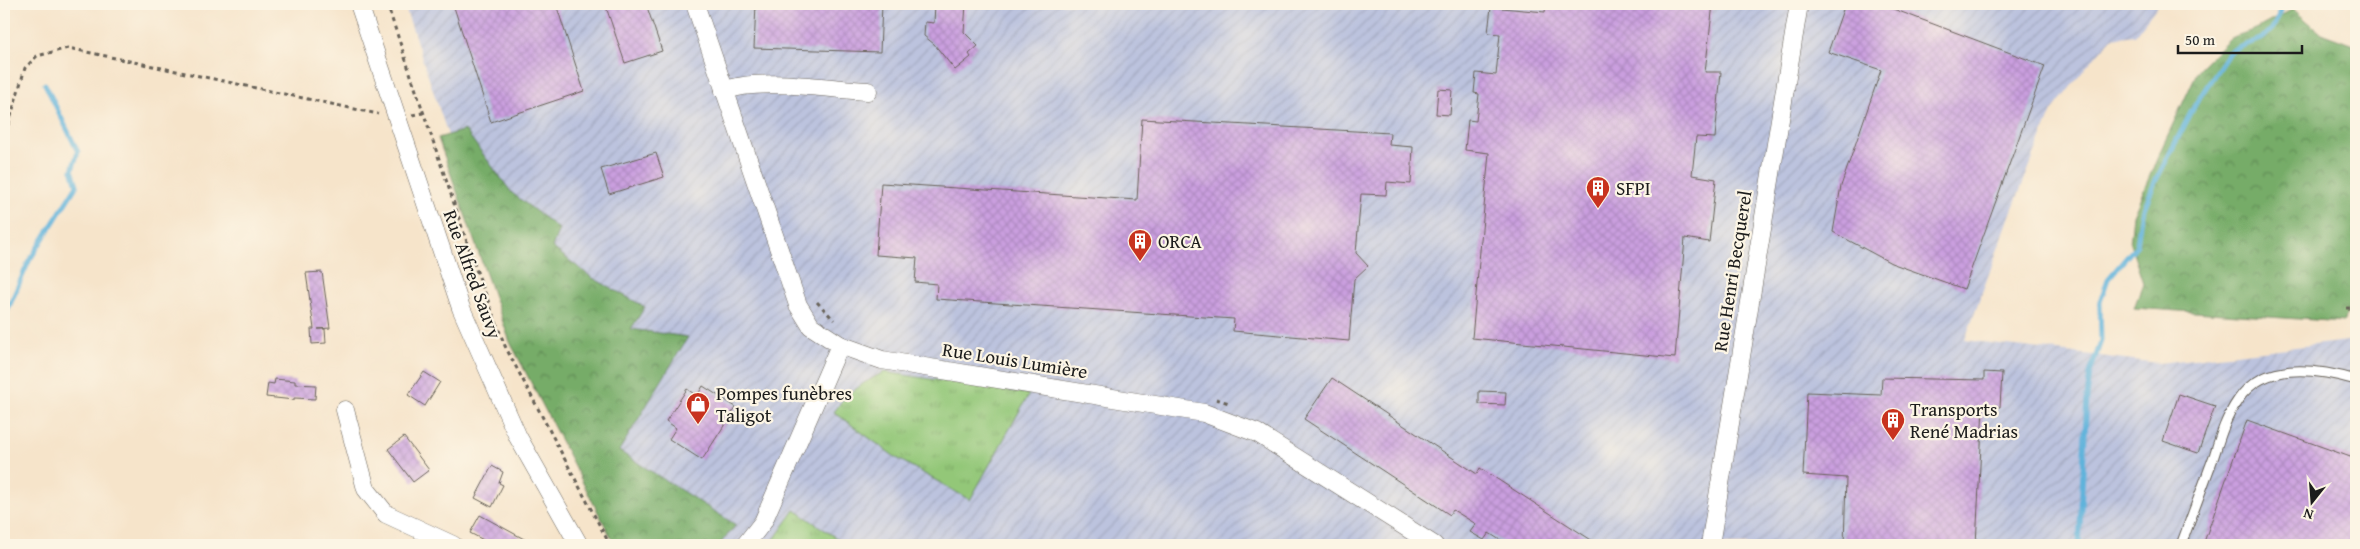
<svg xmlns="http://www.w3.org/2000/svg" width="2360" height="549" font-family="'Gentium Book Plus',serif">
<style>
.industrial{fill:url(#industrial-furrows)}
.grass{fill:url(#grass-tufts);stroke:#58724a}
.forest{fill:url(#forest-crowns);stroke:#496442}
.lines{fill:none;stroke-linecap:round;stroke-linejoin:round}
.stream{stroke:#60b3db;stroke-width:5}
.building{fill:url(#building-cross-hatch)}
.lane-casing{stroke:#686259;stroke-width:11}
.street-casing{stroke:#686259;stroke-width:19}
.path{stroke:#686259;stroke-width:3;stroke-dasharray:4 4;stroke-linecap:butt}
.lane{stroke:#fff;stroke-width:9}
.street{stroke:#fff;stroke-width:18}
.labels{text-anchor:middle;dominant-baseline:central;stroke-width:4.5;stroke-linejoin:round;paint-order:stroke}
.poi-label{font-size:19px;fill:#1c1c1c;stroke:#fcf5e5;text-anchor:start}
.street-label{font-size:19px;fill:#1c1c1c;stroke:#fcf5e5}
</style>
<defs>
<pattern id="industrial-furrows" width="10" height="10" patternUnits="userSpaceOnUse" patternTransform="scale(1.25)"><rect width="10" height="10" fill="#bcc3de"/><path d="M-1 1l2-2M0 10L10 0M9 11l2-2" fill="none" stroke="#a1a7be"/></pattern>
<pattern id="grass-tufts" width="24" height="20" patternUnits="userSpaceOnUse" patternTransform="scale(1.25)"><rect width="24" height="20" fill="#93c778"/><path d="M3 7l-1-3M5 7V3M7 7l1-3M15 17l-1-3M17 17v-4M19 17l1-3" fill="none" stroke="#7eaa67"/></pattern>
<pattern id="forest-crowns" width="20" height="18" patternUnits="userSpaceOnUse" patternTransform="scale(1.25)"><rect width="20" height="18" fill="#76ac68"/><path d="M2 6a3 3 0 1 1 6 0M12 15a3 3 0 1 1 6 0" fill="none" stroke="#608b55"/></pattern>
<pattern id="building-cross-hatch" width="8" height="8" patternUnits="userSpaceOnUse" patternTransform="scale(1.25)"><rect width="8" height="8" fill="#ca9fdf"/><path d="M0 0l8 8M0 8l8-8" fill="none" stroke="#ad88bf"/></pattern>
</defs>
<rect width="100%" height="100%" fill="#fcf5e5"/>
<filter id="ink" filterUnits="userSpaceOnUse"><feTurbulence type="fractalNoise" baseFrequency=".02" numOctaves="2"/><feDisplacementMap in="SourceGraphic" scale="10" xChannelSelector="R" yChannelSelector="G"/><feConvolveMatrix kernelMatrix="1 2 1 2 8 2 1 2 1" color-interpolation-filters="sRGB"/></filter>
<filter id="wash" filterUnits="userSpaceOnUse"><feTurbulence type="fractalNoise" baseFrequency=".0096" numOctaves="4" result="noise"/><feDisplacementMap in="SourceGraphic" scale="20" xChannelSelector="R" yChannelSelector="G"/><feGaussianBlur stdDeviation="1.12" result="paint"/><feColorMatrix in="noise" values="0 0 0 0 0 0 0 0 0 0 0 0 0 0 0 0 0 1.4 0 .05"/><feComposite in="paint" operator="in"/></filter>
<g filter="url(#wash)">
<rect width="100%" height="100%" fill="#f6e4ca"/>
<polygon class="industrial" points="404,4 2159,4 2135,35 2112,38 2087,66 2052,111 2011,213 1965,340 2159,363 2356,340 2356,545 623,545 515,335"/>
<g class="grass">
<polygon points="884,372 1029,394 970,500 895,457 834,412 845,397 864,383"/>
<polygon points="795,510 847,545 770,545"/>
</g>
<g class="forest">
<polygon points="2293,9 2321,33 2356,46 2356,286 2344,322 2134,308 2143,283 2130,244 2133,215 2159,154 2199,68 2230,38 2256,29"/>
<polygon points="465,130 512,193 559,229 552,247 591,277 645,307 631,329 688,337 619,451 736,525 719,545 615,545 510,342 438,138"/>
</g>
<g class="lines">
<g class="stream">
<polyline points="4,318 29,261 77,185 72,170 78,152 45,84"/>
<polyline points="2079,545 2087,397 2090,373 2101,341 2100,302 2108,279 2137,245 2141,216 2155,182 2196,103 2230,51 2263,38 2273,28 2284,4"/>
</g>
</g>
<g id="blocks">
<g class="building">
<polygon points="453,4 556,4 584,91 491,122"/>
<polygon points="605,4 646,4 662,51 625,63"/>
<polygon points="756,4 882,4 880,52 754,48"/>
<polygon points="935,4 966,4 964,32 978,46 969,54 971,57 955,70 934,44 924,36 925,22 934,23"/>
<polygon points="1546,4 1713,4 1705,72 1721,72 1715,138 1696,137 1692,175 1716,179 1709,242 1685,238 1675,358 1472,338 1489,153 1465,150 1468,120 1476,121 1479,94 1474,93 1476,73 1496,75 1500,34 1488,33 1491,7 1545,12"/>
<polygon points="1845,4 1880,4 2045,66 1964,289 1891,263 1833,232 1841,186 1881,70 1828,52"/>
<polygon points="1438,89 1452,90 1450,115 1436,114"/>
<polygon points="1142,119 1390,133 1389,145 1413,147 1411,184 1387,182 1386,195 1361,194 1356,253 1368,266 1354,279 1349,341 1233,331 1234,319 936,299 937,284 915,282 917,258 876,255 881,183 1137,200"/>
<polygon points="656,153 664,177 609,194 601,169"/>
<polygon points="322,272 330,328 318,329 325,329 326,343 312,344 311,329 314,329 306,273"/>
<polygon points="424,372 440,382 425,406 408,395"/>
<polygon points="1984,372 2002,373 2000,407 1983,406 1976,545 1844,545 1846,478 1803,475 1807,392 1881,395 1882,378 1984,380"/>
<polygon points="1332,378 1477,474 1480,468 1599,545 1508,545 1489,533 1484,540 1470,532 1476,524 1453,510 1450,515 1304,419"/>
<polygon points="275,379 295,381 295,384 316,385 315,399 294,398 294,400 266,397 268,383 274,384"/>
<polygon points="703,386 736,407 702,460 669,439 676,428 666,421 687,389 697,396"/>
<polygon points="1479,391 1506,392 1505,405 1479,404"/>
<polygon points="2179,394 2215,406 2198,453 2163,441"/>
<polygon points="2247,420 2356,459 2356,545 2203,545"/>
<polygon points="404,437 429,470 413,482 388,449"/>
<polygon points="492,466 503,472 499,483 503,485 492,507 475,498"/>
<polygon points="480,515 535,545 493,545 470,533"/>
</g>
</g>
</g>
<g filter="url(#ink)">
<use href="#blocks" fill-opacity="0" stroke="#686259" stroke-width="1"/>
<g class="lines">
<g class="lane-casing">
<path id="lane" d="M2181 545C2192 515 2203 486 2214 456 2220 437 2226 417 2238 400 2264 360 2318 369 2356 380"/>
</g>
<g class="street-casing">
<g id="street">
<polyline points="359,4 461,308 518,437 579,545"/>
<polyline points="695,4 798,305 811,326 840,345 882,360 1204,413 1257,433 1434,545"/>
<path d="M724 91C757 77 830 89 868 91"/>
<polyline points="345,410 366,489 386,514 453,545"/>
<polyline points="745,545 763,522 840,345"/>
<polyline points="1710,545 1799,4"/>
</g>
</g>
<g class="path">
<polyline points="387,4 476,269 505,346 610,545"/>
<polyline points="412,115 423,113"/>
<polyline points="4,140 25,68 37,56 68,48 378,114"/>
<polyline points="817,302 834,320"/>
<polyline points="2346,308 2356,308"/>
<polyline points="1216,399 1229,403"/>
</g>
<use href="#lane" class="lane"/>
<use href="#street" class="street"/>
</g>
</g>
<defs>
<g id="building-pin" transform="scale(1.25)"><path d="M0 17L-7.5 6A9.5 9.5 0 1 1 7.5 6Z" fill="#c8321e" stroke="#fcf5e5"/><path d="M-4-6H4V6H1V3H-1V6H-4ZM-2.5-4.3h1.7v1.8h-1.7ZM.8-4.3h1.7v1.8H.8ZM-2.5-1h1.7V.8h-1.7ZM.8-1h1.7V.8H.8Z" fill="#fff"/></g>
<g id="shop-pin" transform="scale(1.25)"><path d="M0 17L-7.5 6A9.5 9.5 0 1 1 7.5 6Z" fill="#c8321e" stroke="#fcf5e5"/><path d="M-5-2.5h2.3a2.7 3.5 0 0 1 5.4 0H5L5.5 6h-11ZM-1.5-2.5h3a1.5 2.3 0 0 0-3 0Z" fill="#fff"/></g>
</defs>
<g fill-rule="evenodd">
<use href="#building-pin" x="1598" y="188"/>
<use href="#building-pin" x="1140" y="241"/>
<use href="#shop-pin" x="698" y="404"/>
<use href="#building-pin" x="1893" y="420"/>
</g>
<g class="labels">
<g class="poi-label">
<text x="1616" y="188">SFPI</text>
<text x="1158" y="241">ORCA</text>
<text x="716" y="393">Pompes funèbres<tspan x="716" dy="22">Taligot</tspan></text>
<text x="1910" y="409">Transports<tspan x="1910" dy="22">René Madrias</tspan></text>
</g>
<g class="street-label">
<text transform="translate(1732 271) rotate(-81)">Rue Henri Becquerel</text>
<text transform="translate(473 274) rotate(70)">Rue Alfred Sauvy</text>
<text transform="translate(1015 360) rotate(9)">Rue Louis Lumière</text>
</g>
</g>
<rect width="2360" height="549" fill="none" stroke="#fcf5e5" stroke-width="20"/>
<g transform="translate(2312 502) rotate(197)" stroke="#fcf5e5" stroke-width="4" paint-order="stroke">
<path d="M0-4L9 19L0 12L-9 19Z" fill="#1c1c1c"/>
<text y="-8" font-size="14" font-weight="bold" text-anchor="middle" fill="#1c1c1c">N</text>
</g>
<path d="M2178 45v8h124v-8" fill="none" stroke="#1c1c1c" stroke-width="2.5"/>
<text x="2185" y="45" font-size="15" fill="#1c1c1c" stroke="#fcf5e5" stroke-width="4" paint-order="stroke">50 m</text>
</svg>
